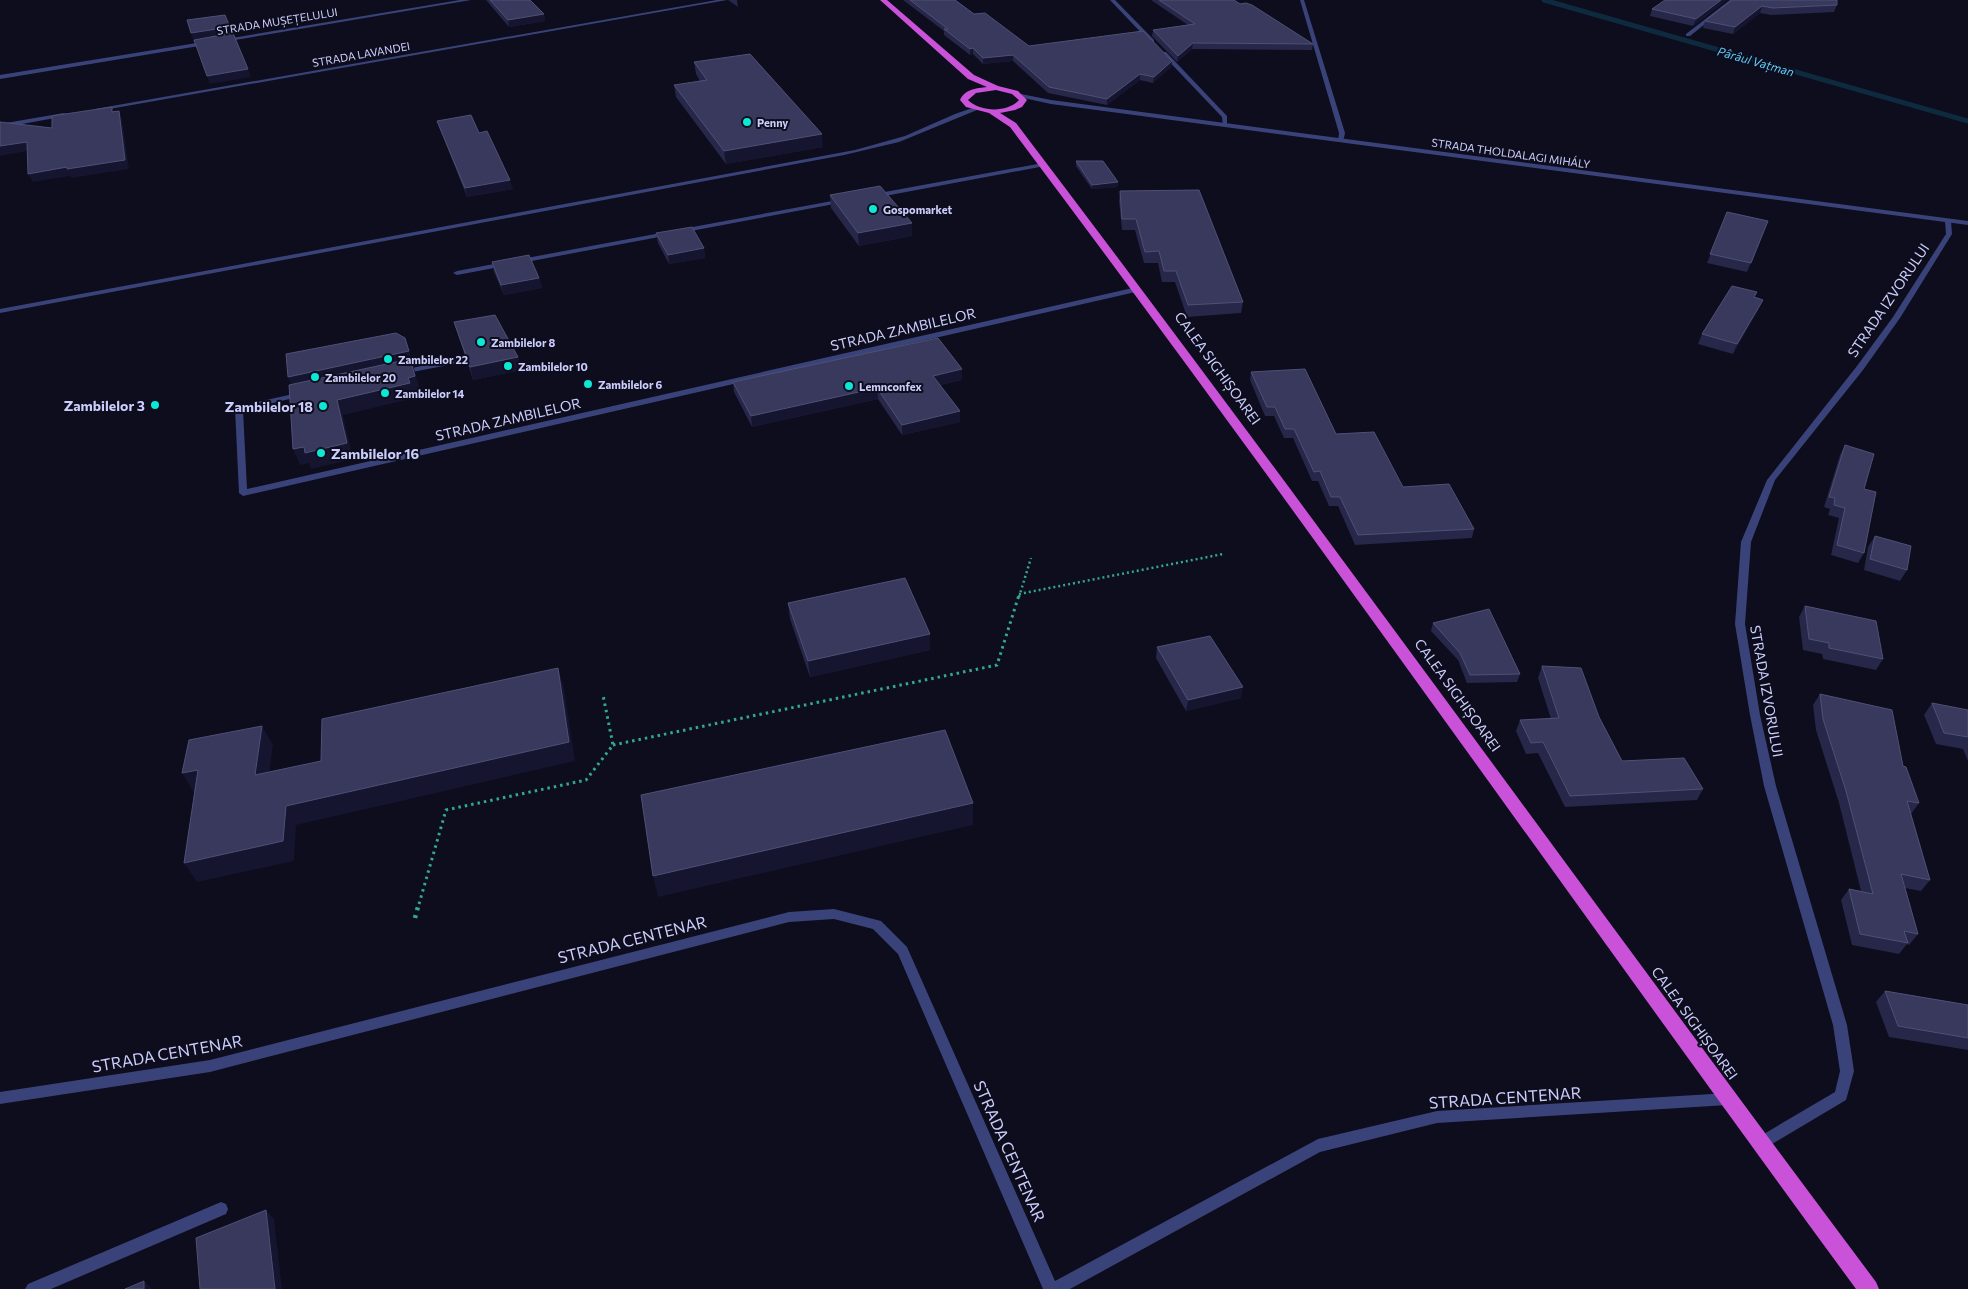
<svg xmlns="http://www.w3.org/2000/svg" width="1968" height="1289" font-family="Commissioner,sans-serif">
<style>
.lines{fill:none;stroke-linecap:round;stroke-linejoin:round}
.stream{stroke:#0e2a3f;stroke-width:5}
.path-far2{stroke:#33a88c;stroke-width:2.5;stroke-dasharray:2 3;stroke-linecap:butt}
.path-far1{stroke:#33a88c;stroke-width:3;stroke-dasharray:2.5 4;stroke-linecap:butt}
.path{stroke:#33a88c;stroke-width:4.5;stroke-dasharray:3 5;stroke-linecap:butt}
.service{fill:#3a4379;fill-rule:evenodd}
.minor{fill:#3a4379;fill-rule:evenodd}
.tertiary{fill:#3a4379;fill-rule:evenodd}
.trunk{fill:#ca52d9;fill-rule:evenodd}
.wall{fill:#262749}
.shaded-wall{fill:#151530}
.building{fill:#38395d;stroke:#4f5076}
.poi-dot{fill:#0ce7d6;stroke:#0d0d1d;stroke-width:2}
.labels{text-anchor:middle;dominant-baseline:central;stroke-width:4;stroke-linejoin:round;paint-order:stroke}
.far-street-label{font-size:11px;fill:#cbcefc;stroke:#0d0d1d}
.far-poi-label{font-size:11px;font-weight:bold;fill:#cbcefc;stroke:#0d0d1d;text-anchor:start}
.far-water-label{font-size:12px;font-style:italic;fill:#5eccf7;stroke:#0d0d1d}
.street-label{font-size:14px;fill:#cbcefc;stroke:#0d0d1d}
.poi-label{font-size:14px;font-weight:bold;fill:#cbcefc;stroke:#0d0d1d;text-anchor:end}
.near-street-label{font-size:16px;fill:#cbcefc;stroke:#0d0d1d}
</style>
<rect width="100%" height="100%" fill="#0d0d1d"/>
<g class="lines">
<polyline class="stream" points="1544,0 1968,121"/>
<g class="path-far2">
<polyline points="1019,594 1223,554"/>
<polyline points="1019,597 1031,558"/>
</g>
<g class="path-far1">
<polyline points="613,745 997,665 1019,595"/>
<polyline points="419,904 446,810 586,780 613,745 603,695"/>
</g>
<polyline class="path" points="415,918 419,903"/>
<g class="service">
<polygon points="1043,163 1045,164 1045,166 874,198 871,196 874,194"/>
<polygon points="843,199 845,200 845,202 457,275 453,273 457,271"/>
<polygon points="221,1202 226,1204 228,1209 226,1214 51,1289 25,1289 28,1284"/>
</g>
<g class="minor">
<polygon points="460,0 471,0 223,42 220,40"/>
<polygon points="717,0 727,0 98,111 95,109"/>
<polygon points="1110,0 1115,0 1154,40 1154,42 1150,42"/>
<polygon points="1300,0 1304,0 1345,133 1343,142 1338,141 1339,133"/>
<polygon points="1730,0 1735,0 1690,36 1686,36 1686,34"/>
<polygon points="209,41 211,42 211,44 0,79 0,75"/>
<polygon points="1162,52 1166,52 1227,116 1227,126 1223,126 1222,117 1162,54"/>
<polygon points="975,107 977,108 977,110 899,142 844,155 0,313 0,309 855,150 905,136 955,114"/>
<polygon points="64,113 66,114 66,116 0,128 0,124"/>
<polygon points="1948,219 1951,221 1952,234 1900,318 1863,370 1775,480 1751,542 1745,624 1760,715 1776,786 1847,1025 1854,1071 1846,1100 1762,1150 1757,1148 1755,1143 1757,1138 1835,1092 1840,1071 1833,1025 1764,786 1750,715 1735,624 1741,542 1767,480 1857,366 1893,317 1946,234 1945,221"/>
<polygon points="1137,287 1140,287 1140,291 243,496 239,493 235,408 239,406 302,392 306,394 302,396 243,410 247,489"/>
<polygon points="456,359 460,361 459,363 402,374 398,372 402,370"/>
<polygon points="834,909 881,921 907,947 1055,1281 1318,1139 1437,1111 1728,1093 1733,1095 1735,1099 1733,1103 1728,1105 1437,1123 1320,1152 1070,1289 1043,1289 898,954 873,929 834,919 789,922 210,1072 0,1104 0,1092 210,1060 789,912"/>
</g>
<polygon class="tertiary" points="1021,94 1051,100 1968,221 1968,225 1051,104 1019,97 1019,95"/>
<path class="trunk" d="M880 0H887L974 75 998 86 1018 91 1027 100 1022 107 1015 110 1000 113 1016 123C1307 506 1588 897 1876 1282L1879 1289H1856C1573 903 1298 510 1010 127L989 113 966 107 960 100C965 89 977 88 987 87L968 79ZM996 90 1012 94 1019 100C1008 113 980 112 968 100L976 93Z"/>
</g>
<g class="wall">
<polygon points="486,0 530,0 544,14 545,21 509,27"/>
<polygon points="728,0 737,0 738,7"/>
<polygon points="903,0 955,0 974,14 1029,46 1172,61 1171,67 1153,83 1140,80 1107,105 1048,93 1013,61 983,64 973,54 970,55 944,35 944,31"/>
<polygon points="1151,0 1234,0 1313,44 1312,50 1192,49 1177,62 1152,36 1153,30 1188,25"/>
<polygon points="1727,0 1693,26 1650,16 1652,9"/>
<polygon points="1732,0 1837,5 1834,12 1771,15 1760,13 1733,34 1703,28 1705,21"/>
<polygon points="694,62 823,147 726,164 676,97 674,85 700,81 696,74"/>
<polygon points="437,121 479,133 513,189 467,197 440,129"/>
<polygon points="1076,161 1118,182 1118,187 1092,189 1076,166"/>
<polygon points="1120,191 1243,302 1241,313 1187,317 1175,282 1162,282 1158,263 1144,263 1135,230 1122,230 1119,201"/>
<polygon points="830,195 912,236 859,246 831,208"/>
<polygon points="1727,212 1768,221 1747,272 1707,263"/>
<polygon points="656,233 704,248 705,258 669,264 658,243"/>
<polygon points="492,262 539,278 542,288 504,295 494,272"/>
<polygon points="1755,297 1763,300 1758,310 1733,354 1698,344 1702,334"/>
<polygon points="454,322 518,357 521,370 473,380"/>
<polygon points="1251,372 1336,434 1403,487 1474,529 1472,538 1355,545 1338,506 1329,506 1318,481 1312,481 1293,438 1284,438 1274,416 1265,416 1250,380"/>
<polygon points="962,380 940,385 960,411 960,422 902,435 878,399 752,427 734,392 733,382"/>
<polygon points="1845,445 1864,489 1864,553 1858,563 1831,555 1839,518 1828,515 1830,509 1824,507 1840,455"/>
<polygon points="1875,536 1907,570 1900,581 1864,570 1868,547"/>
<polygon points="788,603 930,650 810,677 790,619"/>
<polygon points="1805,606 1883,659 1876,670 1823,659 1822,654 1803,650 1799,617"/>
<polygon points="1433,623 1520,674 1517,682 1467,683 1458,660 1431,631"/>
<polygon points="1157,647 1241,698 1186,711 1156,658"/>
<polygon points="1542,666 1599,717 1622,761 1703,789 1697,800 1565,807 1538,753 1526,754 1516,731 1520,720 1551,719 1538,678"/>
<polygon points="1820,694 1903,766 1919,803 1911,814 1930,880 1921,891 1905,888 1918,934 1909,945 1907,944 1899,954 1852,945 1841,900 1849,889 1861,891 1839,803 1816,730 1813,705"/>
<polygon points="1932,703 1968,710 1968,761 1963,749 1936,744 1924,715"/>
<polygon points="1885,991 1968,1005 1968,1050 1889,1037 1876,1002"/>
</g>
<g class="shaded-wall">
<polygon points="1721,0 1727,0 1693,26 1696,19"/>
<polygon points="1762,6 1760,13 1733,34 1735,27"/>
<polygon points="544,14 545,21 509,27 508,20"/>
<polygon points="230,27 233,35 194,41 191,33"/>
<polygon points="1193,43 1192,49 1177,62 1178,56"/>
<polygon points="973,48 973,54 970,55 970,49"/>
<polygon points="1013,55 1013,61 983,64 983,58"/>
<polygon points="1172,61 1171,67 1153,83 1154,77"/>
<polygon points="248,69 251,77 210,84 207,76"/>
<polygon points="1140,74 1140,80 1107,105 1107,99"/>
<polygon points="119,111 122,119 129,169 71,178 70,176 33,182 28,174"/>
<polygon points="822,134 823,147 726,164 724,151"/>
<polygon points="27,142 32,150 0,156 0,146"/>
<polygon points="510,180 513,189 467,197 465,188"/>
<polygon points="1118,182 1118,187 1092,189 1092,185"/>
<polygon points="912,223 912,236 859,246 858,233"/>
<polygon points="704,248 705,258 669,264 668,255"/>
<polygon points="539,278 542,288 504,295 501,285"/>
<polygon points="1763,300 1758,310 1733,354 1737,344"/>
<polygon points="405,338 410,353 420,391 413,393 415,398 343,415 353,459 311,469 309,463 300,465 293,449 294,392 288,377"/>
<polygon points="518,357 521,370 473,380 470,367"/>
<polygon points="962,369 962,380 934,386 933,376"/>
<polygon points="877,388 878,399 752,427 751,416"/>
<polygon points="960,411 960,422 902,435 902,425"/>
<polygon points="930,634 930,650 810,677 808,661"/>
<polygon points="558,668 564,688 575,761 296,825 294,861 197,882 184,863 286,806"/>
<polygon points="1243,687 1241,698 1186,711 1188,700"/>
<polygon points="262,726 273,745 266,794 255,775"/>
<polygon points="198,770 210,789 194,793 182,773"/>
<polygon points="973,803 973,825 658,897 653,876"/>
<polygon points="266,1210 274,1219 282,1289 275,1289"/>
<polygon points="144,1281 152,1289 144,1289"/>
</g>
<g class="building">
<polygon points="490,0 530,0 544,14 508,20"/>
<polygon points="910,0 955,0 974,14 985,13 1029,46 1143,31 1172,61 1154,77 1140,74 1107,99 1049,87 1013,55 983,58 973,48 970,49 944,29 948,29"/>
<polygon points="1159,0 1234,0 1240,4 1246,3 1252,5 1313,44 1193,43 1178,56 1153,30 1195,24"/>
<polygon points="1665,0 1721,0 1696,19 1652,9"/>
<polygon points="1732,0 1837,0 1837,5 1773,8 1762,6 1735,27 1705,21"/>
<polygon points="225,15 230,27 191,33 187,20"/>
<polygon points="233,33 248,69 207,76 194,40"/>
<polygon points="750,54 822,134 724,151 674,85 707,80 694,62"/>
<polygon points="112,107 112,112 119,111 125,160 67,169 67,167 28,174 27,142 0,146 0,122 52,128 52,116"/>
<polygon points="471,115 479,133 487,131 510,180 465,188 437,121"/>
<polygon points="1076,161 1103,161 1118,182 1092,185"/>
<polygon points="880,186 912,223 858,233 830,195"/>
<polygon points="1199,190 1243,302 1188,305 1176,271 1164,271 1159,251 1145,252 1136,219 1122,219 1120,191"/>
<polygon points="1727,212 1768,221 1751,263 1710,254"/>
<polygon points="692,227 704,248 668,255 656,233"/>
<polygon points="529,255 539,278 501,285 492,262"/>
<polygon points="1732,286 1757,292 1754,297 1763,300 1737,344 1702,334"/>
<polygon points="495,315 518,357 470,367 454,322"/>
<polygon points="396,333 405,338 409,351 288,377 286,354"/>
<polygon points="938,338 962,369 933,376 960,411 902,425 877,388 751,416 733,382"/>
<polygon points="410,359 415,376 408,378 410,383 337,400 347,443 305,453 304,447 293,449 289,385"/>
<polygon points="1305,369 1336,434 1374,432 1403,487 1449,484 1474,529 1358,535 1340,497 1331,497 1320,471 1314,472 1294,429 1285,429 1275,407 1267,407 1251,372"/>
<polygon points="1845,445 1874,454 1864,489 1876,492 1864,553 1837,545 1845,508 1834,505 1835,498 1829,497"/>
<polygon points="1875,536 1911,546 1907,570 1870,559"/>
<polygon points="905,578 930,634 808,661 788,603"/>
<polygon points="1805,606 1876,621 1883,659 1829,648 1829,643 1809,639"/>
<polygon points="1489,609 1520,674 1470,675 1460,653 1433,623"/>
<polygon points="1210,636 1243,687 1188,700 1157,647"/>
<polygon points="1542,666 1581,668 1599,717 1622,761 1684,758 1703,789 1570,796 1543,742 1531,743 1520,720 1559,718"/>
<polygon points="558,668 569,742 286,806 283,841 184,863 198,770 182,773 189,740 262,726 255,775 321,761 322,719"/>
<polygon points="1820,694 1892,710 1903,766 1906,767 1919,803 1907,801 1930,880 1901,874 1918,934 1904,931 1908,943 1860,934 1849,889 1873,894 1846,791 1823,719"/>
<polygon points="1932,703 1968,710 1968,737 1944,733"/>
<polygon points="945,730 973,803 653,876 641,795"/>
<polygon points="1885,991 1968,1005 1968,1038 1898,1026"/>
<polygon points="266,1210 275,1289 200,1289 196,1238"/>
<polygon points="144,1281 144,1289 125,1289"/>
</g>
<g class="poi-dot">
<circle cx="747" cy="122" r="5"/>
<circle cx="873" cy="209" r="5"/>
<circle cx="481" cy="342" r="5"/>
<circle cx="388" cy="359" r="5"/>
<circle cx="508" cy="366" r="5"/>
<circle cx="315" cy="377" r="5"/>
<circle cx="588" cy="384" r="5"/>
<circle cx="849" cy="386" r="5"/>
<circle cx="385" cy="393" r="5"/>
<circle cx="155" cy="405" r="5"/>
<circle cx="323" cy="406" r="5"/>
<circle cx="321" cy="453" r="5"/>
</g>
<g class="labels">
<g class="far-street-label">
<text transform="translate(277 21) rotate(-9)">STRADA MUȘEȚELULUI</text>
<text transform="translate(361 54) rotate(-10)">STRADA LAVANDEI</text>
<text transform="translate(1511 153) rotate(8)">STRADA THOLDALAGI MIHÁLY</text>
</g>
<g class="far-poi-label">
<text x="757" y="122">Penny</text>
<text x="883" y="209">Gospomarket</text>
<text x="491" y="342">Zambilelor 8</text>
<text x="398" y="359">Zambilelor 22</text>
<text x="518" y="366">Zambilelor 10</text>
<text x="325" y="377">Zambilelor 20</text>
<text x="598" y="384">Zambilelor 6</text>
<text x="859" y="386">Lemnconfex</text>
<text x="395" y="393">Zambilelor 14</text>
</g>
<g class="far-water-label">
<text transform="translate(1756 61) rotate(16)">Pârâul Vațman</text>
</g>
<g class="street-label">
<text transform="translate(1888 300) rotate(-56)">STRADA IZVORULUI</text>
<text transform="translate(903 329) rotate(-13)">STRADA ZAMBILELOR</text>
<text transform="translate(1218 368) rotate(54)">CALEA SIGHIȘOAREI</text>
<text transform="translate(508 419) rotate(-13)">STRADA ZAMBILELOR</text>
<text transform="translate(1767 691) rotate(80)">STRADA IZVORULUI</text>
<text transform="translate(1458 695) rotate(54)">CALEA SIGHIȘOAREI</text>
<text transform="translate(1695 1023) rotate(54)">CALEA SIGHIȘOAREI</text>
</g>
<g class="poi-label">
<text x="145" y="405">Zambilelor 3</text>
<text x="313" y="406">Zambilelor 18</text>
<text x="331" y="453" text-anchor="start">Zambilelor 16</text>
</g>
<g class="near-street-label">
<text transform="translate(632 939) rotate(-14)">STRADA CENTENAR</text>
<text transform="translate(167 1053) rotate(-10)">STRADA CENTENAR</text>
<text transform="translate(1505 1097) rotate(-4)">STRADA CENTENAR</text>
<text transform="translate(1010 1151) rotate(66)">STRADA CENTENAR</text>
</g>
</g>
</svg>
